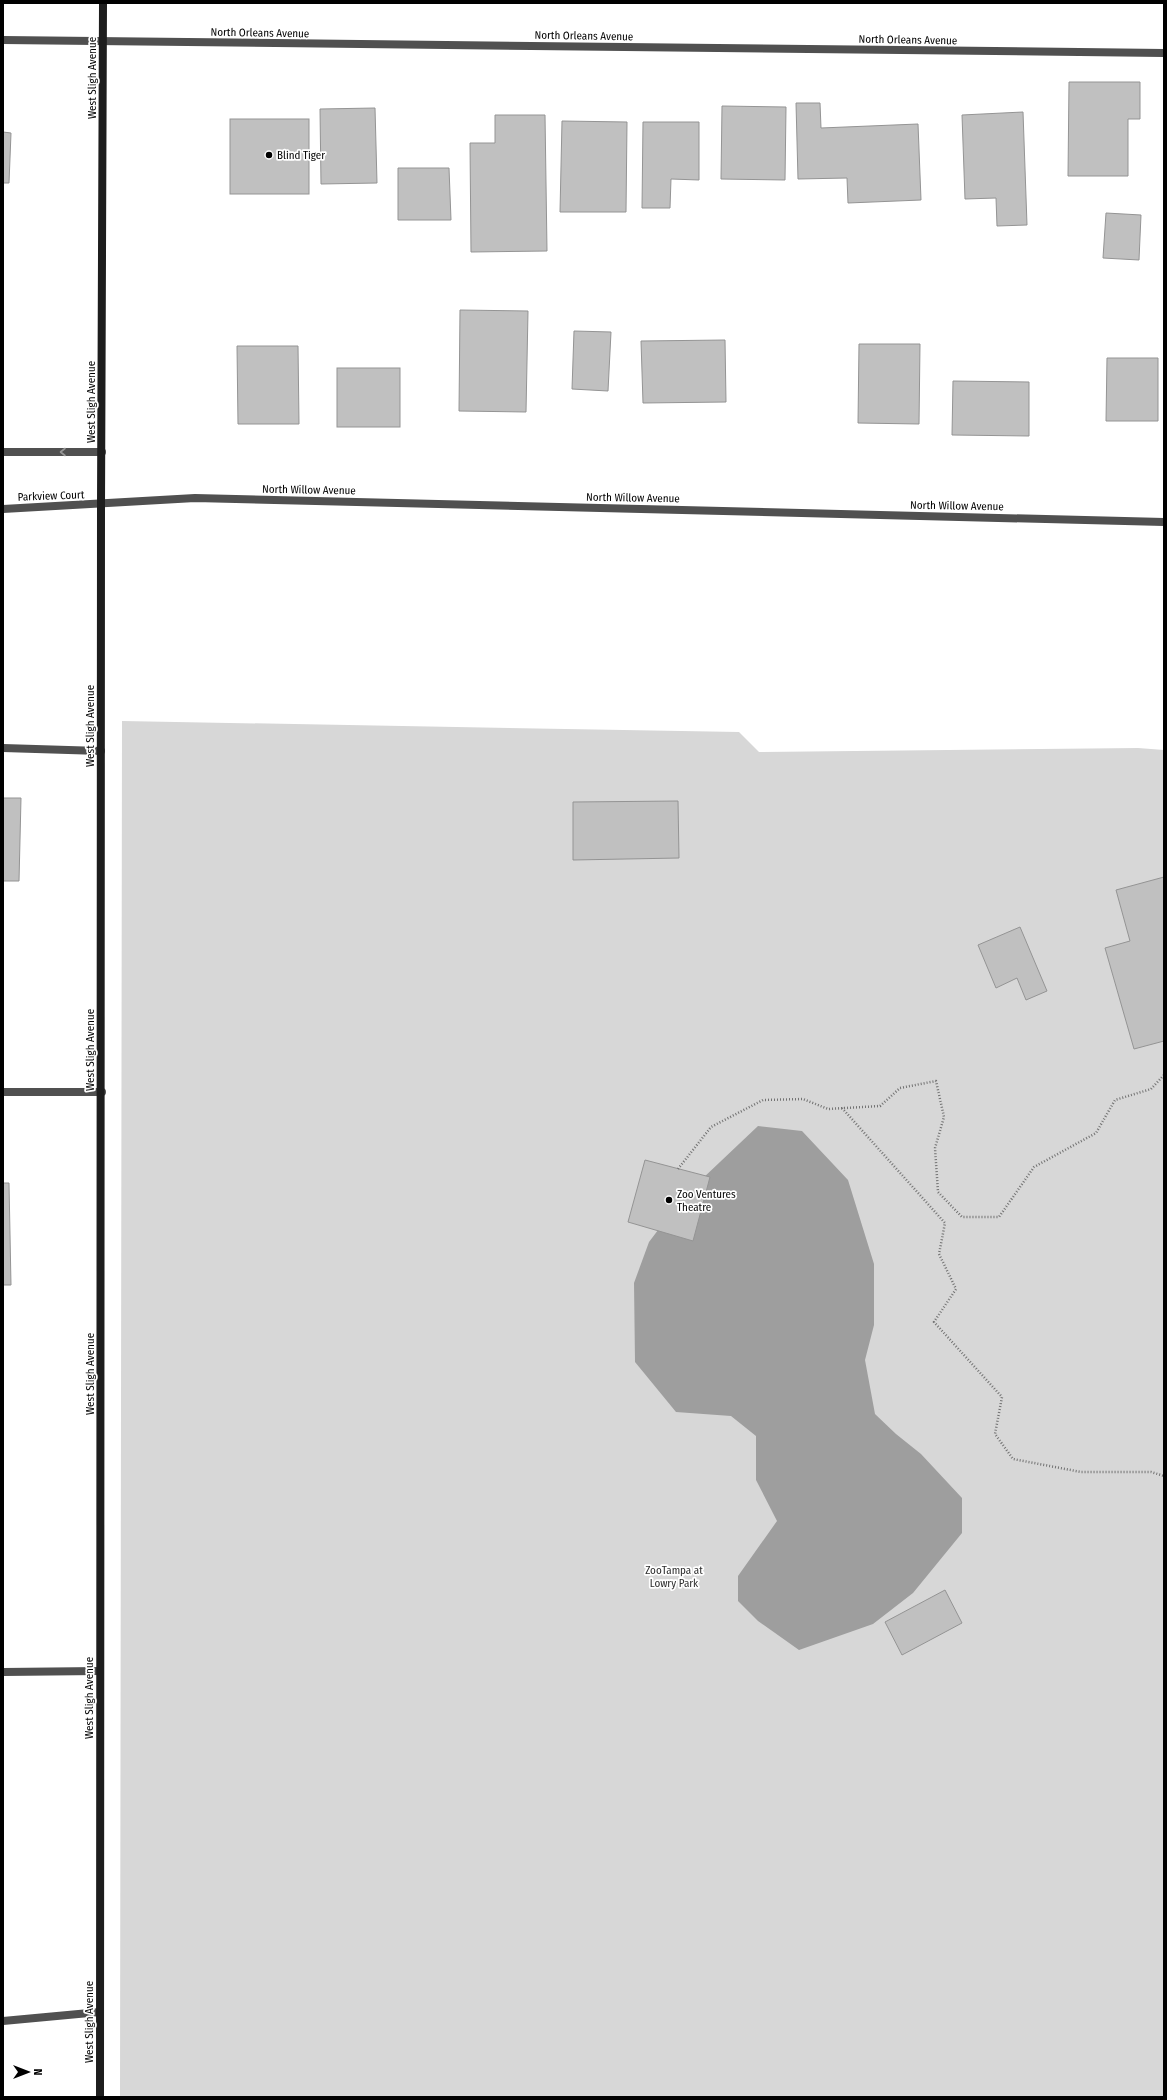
<svg xmlns="http://www.w3.org/2000/svg" width="1167" height="2100" font-family="'Fira Sans Condensed',sans-serif">
<style>
.green{fill:#d7d7d7}
.water{fill:#9e9e9e}
.building{fill:#c0c0c0;stroke:#949494}
.lines{fill:none;stroke-linecap:round;stroke-linejoin:round}
.path{stroke:#727272;stroke-width:2.5;stroke-dasharray:1 2;stroke-linecap:butt}
.lane{stroke:#505050;stroke-width:8}
.street{stroke:#505050;stroke-width:8}
.secondary{stroke:#1d1d1d;stroke-width:8}
.oneway{stroke:#969696}
.poi-dot{fill:#000;stroke:#fff;stroke-width:1.5}
.labels{text-anchor:middle;dominant-baseline:central;stroke-width:3.5;stroke-linejoin:round;paint-order:stroke}
.street-label{font-size:11px;fill:#000;stroke:#fff}
.poi-label{font-size:11px;fill:#000;stroke:#fff;text-anchor:start}
.park-label{font-size:11px;fill:#2e2e2e;stroke:#fff}
</style>
<rect width="100%" height="100%" fill="#fff"/>
<polygon class="green" points="122,721 739,732 759,752 1138,748 1164,750 1164,2097 120,2097"/>
<polygon class="water" points="758,1126 802,1131 848,1180 874,1264 874,1325 865,1360 875,1414 896,1434 921,1454 962,1498 962,1533 913,1593 873,1624 799,1650 758,1621 738,1601 738,1576 777,1521 756,1480 756,1436 731,1416 676,1412 635,1362 634,1283 649,1242 683,1197"/>
<g class="building">
<polygon points="1069,82 1140,82 1140,119 1128,119 1128,176 1068,176"/>
<polygon points="796,103 820,103 821,128 918,124 921,200 848,203 847,178 798,179"/>
<polygon points="722,106 786,107 785,180 721,179"/>
<polygon points="375,108 377,183 321,184 320,109"/>
<polygon points="1023,112 1027,225 997,226 996,198 965,199 962,115"/>
<polygon points="495,115 545,115 547,251 471,252 470,143 495,143"/>
<rect x="230" y="119" width="79" height="75"/>
<polygon points="562,121 627,122 626,212 560,212"/>
<polygon points="643,122 699,122 699,180 671,179 670,208 642,208"/>
<polygon points="3,132 11,133 9,183 3,183"/>
<polygon points="398,168 449,168 451,220 398,220"/>
<polygon points="1106,213 1141,215 1139,260 1103,258"/>
<polygon points="460,310 528,311 526,412 459,411"/>
<polygon points="574,331 611,332 608,391 572,389"/>
<polygon points="725,340 726,402 643,403 641,341"/>
<polygon points="859,344 920,344 919,424 858,423"/>
<polygon points="237,346 298,346 299,424 238,424"/>
<polygon points="1107,358 1158,358 1158,421 1106,421"/>
<rect x="337" y="368" width="63" height="59"/>
<polygon points="953,381 1029,382 1029,436 952,435"/>
<polygon points="3,798 21,798 19,881 3,881"/>
<polygon points="678,801 679,858 573,860 573,802"/>
<polygon points="1164,877 1164,1041 1134,1049 1105,948 1130,941 1116,890"/>
<polygon points="1020,927 1047,991 1026,1000 1017,978 996,988 978,945"/>
<polygon points="645,1160 710,1177 693,1241 628,1222"/>
<polygon points="3,1183 9,1183 11,1285 3,1285"/>
<polygon points="945,1590 962,1623 902,1655 885,1622"/>
</g>
<g class="lines">
<g class="path">
<polyline points="842,1108 945,1223 939,1254 956,1289 934,1322 1002,1397 995,1434 1013,1459 1081,1472 1151,1472 1164,1476"/>
<polyline points="678,1169 711,1127 763,1100 803,1099 828,1109 880,1106 900,1088 936,1081 944,1117 935,1148 938,1192 962,1217 999,1217 1034,1167 1096,1133 1115,1100 1151,1089 1164,1075"/>
</g>
<g class="lane">
<polyline points="3,452 102,452"/>
<polyline points="3,748 101,751"/>
<polyline points="3,1672 100,1671"/>
<polyline points="3,2021 100,2012"/>
</g>
<g class="street">
<polyline points="3,40 1164,53"/>
<polyline points="3,509 195,498 1164,522"/>
<polyline points="3,1092 102,1092"/>
</g>
<polyline class="secondary" points="100,2097 101,505 103,3"/>
</g>
<defs><path id="oneway-chevron" d="M-2-3.5L2.5 0L-2 3.5" fill="none" stroke-width="1.6" stroke-linecap="round" stroke-linejoin="round"/></defs>
<use class="oneway" href="#oneway-chevron" transform="translate(63 452) rotate(180)"/>
<g class="poi-dot">
<circle cx="269" cy="155" r="4"/>
<circle cx="669" cy="1200" r="4"/>
</g>
<g class="labels">
<g class="street-label">
<text transform="translate(260 33) rotate(1)">North Orleans Avenue</text>
<text transform="translate(584 36) rotate(1)">North Orleans Avenue</text>
<text transform="translate(908 40) rotate(1)">North Orleans Avenue</text>
<text transform="translate(92 78) rotate(-90)">West Sligh Avenue</text>
<text transform="translate(91 402) rotate(-90)">West Sligh Avenue</text>
<text transform="translate(309 490) rotate(1)">North Willow Avenue</text>
<text transform="translate(51 496) rotate(-2)">Parkview Court</text>
<text transform="translate(633 498) rotate(1)">North Willow Avenue</text>
<text transform="translate(957 506) rotate(1)">North Willow Avenue</text>
<text transform="translate(90 726) rotate(-90)">West Sligh Avenue</text>
<text transform="translate(90 1050) rotate(-90)">West Sligh Avenue</text>
<text transform="translate(90 1374) rotate(-90)">West Sligh Avenue</text>
<text transform="translate(89 1698) rotate(-90)">West Sligh Avenue</text>
<text transform="translate(89 2022) rotate(-90)">West Sligh Avenue</text>
</g>
<g class="poi-label">
<text x="277" y="155">Blind Tiger</text>
<text x="677" y="1194">Zoo Ventures<tspan x="677" dy="13">Theatre</tspan></text>
</g>
<g class="park-label">
<text x="674" y="1570">ZooTampa at<tspan x="674" dy="13">Lowry Park</tspan></text>
</g>
</g>
<rect width="1167" height="2100" fill="none" stroke="#000000" stroke-width="8"/>
<g transform="translate(28 2072) rotate(90)" stroke="#ffffff" stroke-width="3" paint-order="stroke">
<path d="M0-3L7 15L0 10L-7 15Z" fill="#000000"/>
<text y="-6" font-size="11" font-weight="bold" text-anchor="middle" fill="#000000">N</text>
</g>
</svg>
